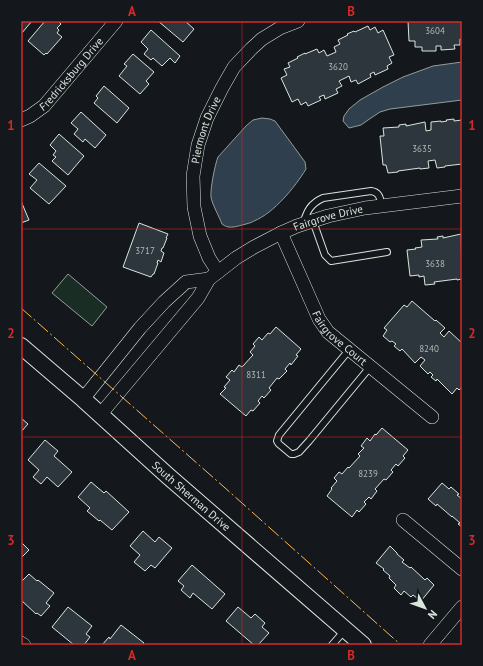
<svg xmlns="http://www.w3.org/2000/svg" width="483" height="666" font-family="'PT Sans',sans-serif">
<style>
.green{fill:#1a2d24;stroke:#939e99}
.water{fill:#2f3f4d;stroke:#939e99}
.building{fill:#2c363c;stroke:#d8e6dc}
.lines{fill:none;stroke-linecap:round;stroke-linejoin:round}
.service-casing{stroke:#d8e6dc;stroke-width:8}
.minor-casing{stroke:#d8e6dc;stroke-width:14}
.tertiary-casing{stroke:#d8e6dc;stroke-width:18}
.service{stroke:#14181c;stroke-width:6}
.minor{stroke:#14181c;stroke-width:13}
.tertiary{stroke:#14181c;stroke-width:16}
.power{stroke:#ffb74d;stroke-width:1;stroke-dasharray:14 3 2 3;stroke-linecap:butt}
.grid{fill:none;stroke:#d62828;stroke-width:1;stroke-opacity:0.55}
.labels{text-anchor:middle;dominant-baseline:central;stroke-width:3;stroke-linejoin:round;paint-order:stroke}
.number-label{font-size:9px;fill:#adbab4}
.street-label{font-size:11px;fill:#d8e6dc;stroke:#14181c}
.neatline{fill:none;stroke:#d62828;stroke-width:1.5}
.grid-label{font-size:13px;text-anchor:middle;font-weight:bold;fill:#d62828}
</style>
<rect width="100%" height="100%" fill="#14181c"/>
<polygon class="green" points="68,274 107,307 92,326 52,293"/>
<g class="water">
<polygon points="462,62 462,100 390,109 380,112 368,120 361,125 349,128 343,121 344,116 349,109 360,100 383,87 403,77 433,66"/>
<path d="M262 118 270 119 275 121 305 162 306 169C295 187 274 213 254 221 251 223 246 224 242 225 235 227 228 229 222 224 219 216 212 204 211 197 210 190 215 164 218 157L246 126 253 120Z"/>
</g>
<g class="building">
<polygon points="21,21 32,21 21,34"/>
<polygon points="45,21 58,21 61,24 57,28 59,30 57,33 62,37 47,54 46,53 44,55 28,41"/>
<polygon points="158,21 185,21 194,29 183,42"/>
<polygon points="408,21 462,21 462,39 460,39 460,45 454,45 455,49 441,50 441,46 436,46 436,51 422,51 422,47 415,47 415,41 409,41"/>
<polygon points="368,26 370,30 375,27 378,33 383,30 394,55 389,57 392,63 387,66 388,69 375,75 374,72 370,74 371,77 358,84 356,80 351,82 349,76 339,81 342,86 336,89 338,93 325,99 324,95 319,97 321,100 308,106 306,102 301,105 298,99 292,102 281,78 287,75 284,69 290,67 288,63 298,58 297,57 305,53 305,54 317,49 319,53 324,50 327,56 336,52 334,47 340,44 338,40 348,35 347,34 354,31 355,32"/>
<polygon points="151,30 180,56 175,63 170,58 162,66 153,58 151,60 144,54 148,49 141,42"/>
<polygon points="133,54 154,72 146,81 149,84 140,94 119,76 127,66 124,64"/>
<polygon points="104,86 129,108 117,123 94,103 98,98 96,96"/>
<polygon points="81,112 106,135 95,148 85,139 83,142 74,134 78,129 71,123"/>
<polygon points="454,119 454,121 462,120 462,164 445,166 445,167 437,168 435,160 428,161 429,168 420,169 420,168 398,171 398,172 388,173 386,165 383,165 380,136 384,136 383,128 399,127 399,125 406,124 406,126 425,122 426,131 431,130 431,122 441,121 441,122 447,121 446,120"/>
<polygon points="59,134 84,156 68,175 52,161 56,157 53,155 56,151 50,145"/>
<polygon points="39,163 66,186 49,204 30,188 37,180 29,174"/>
<polygon points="21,201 29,220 21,223"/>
<polygon points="139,223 168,234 166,238 167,238 163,248 162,248 161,251 164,253 161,262 158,260 157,263 158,263 154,274 153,274 151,277 123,267"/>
<polygon points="461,234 462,279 457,280 457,279 434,282 435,284 425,285 424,276 419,277 419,275 410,276 407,250 416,249 415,248 422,247 421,240 438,239 437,237 443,236 443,238"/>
<polygon points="412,301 435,321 436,320 445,328 440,333 444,337 449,331 462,343 462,387 459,390 457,388 452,394 437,379 436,381 431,377 433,375 430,372 428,374 420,366 425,360 421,357 415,363 402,349 400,351 394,346 396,344 392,341 390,342 383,336 387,330 384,328 404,305 407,307"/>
<polygon points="276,327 301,349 296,355 298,356 291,365 290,363 285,369 287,371 279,379 277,378 269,388 271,390 264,398 262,396 258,401 260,403 253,411 251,410 246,416 220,394 226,388 224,387 230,380 226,377 232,370 234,372 239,365 242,367 253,355 250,352 255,346 253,344 259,337 262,340 268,333 270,334"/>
<polygon points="21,418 28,424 21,432"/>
<polygon points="382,428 408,450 403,456 405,458 398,466 396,464 391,470 393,472 386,480 384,479 375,489 377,491 371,499 369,497 364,502 366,504 359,512 357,510 352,517 327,496 332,489 331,488 337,481 334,478 339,472 342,474 348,467 349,468 360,456 358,454 364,448 361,446 367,438 370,441 375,434 376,435"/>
<polygon points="45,440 58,451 54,456 72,472 58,487 47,477 41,484 33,477 39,470 28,460"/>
<polygon points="91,482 104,493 106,491 129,512 112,530 100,520 99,521 87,511 90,508 78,497"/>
<polygon points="442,483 449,489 451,487 459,494 457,495 462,499 462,527 458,524 460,523 452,516 452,517 437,504 436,506 428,499"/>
<polygon points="143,531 155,542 159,537 172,548 155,568 151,565 145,571 134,562 140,555 130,546"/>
<polygon points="21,542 29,550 21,558"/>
<polygon points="390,546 397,553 397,554 404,560 402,562 410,568 411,567 425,580 427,578 434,585 421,601 413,595 411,597 404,591 401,595 394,588 396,585 389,578 390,576 383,570 384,569 376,563"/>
<polygon points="192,565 225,594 212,609 193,593 190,598 181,590 184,586 178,581"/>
<polygon points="29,574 37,581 38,580 54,593 46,603 50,606 41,616 37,613 36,614 21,600 21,582"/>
<polygon points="68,607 92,626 86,634 90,637 84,645 74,645 52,627"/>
<polygon points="238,607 251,618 255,614 265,623 262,627 269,633 258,645 254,645 226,621"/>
<polygon points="121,625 144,643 142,645 102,645 109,637 110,639"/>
</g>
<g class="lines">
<g class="service-casing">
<g id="service">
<polyline points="313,221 325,255 331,261 387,252"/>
<path d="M303 224C307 211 310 204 323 198L371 191C380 192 380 199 382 206"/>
<polyline points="349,350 279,435 277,441 279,444 291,454 294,454 299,452 309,441 370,367"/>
<polyline points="332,645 345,630"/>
</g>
</g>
<g class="minor-casing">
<g id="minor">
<path id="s1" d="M21 120 30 116 44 106 116 21"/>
<path id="s2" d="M281 233 319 319 328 332 432 417"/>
<path id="s3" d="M218 272 209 258 200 236 194 207 193 176 198 145 207 118 222 88 234 67 251 49 262 39 280 28 298 21"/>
<polyline points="83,399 140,328 164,302 186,282 209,279"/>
<path id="s4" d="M100 415 198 298 209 279 236 258 254 247 281 233 297 226 328 216 365 208 462 196"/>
<polyline points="403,520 462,569"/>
<polyline points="21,643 24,645"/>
<polyline points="430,645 462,607"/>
</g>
</g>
<g class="tertiary-casing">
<g id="tertiary">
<path id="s5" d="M21 346 83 399 168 476 363 645"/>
</g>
</g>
<use href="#service" class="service"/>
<use href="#minor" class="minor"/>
<use href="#tertiary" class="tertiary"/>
<polyline class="power" points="21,308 224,487 401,645"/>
</g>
<path class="grid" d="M242 21V645M21 229H462M21 437H462"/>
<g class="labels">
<g class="number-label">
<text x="435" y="30">3604</text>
<text x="338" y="66">3620</text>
<text x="422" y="148">3635</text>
<text x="145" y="250">3717</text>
<text x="435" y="263">3638</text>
<text x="429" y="348">8240</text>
<text x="256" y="374">8311</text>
<text x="368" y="473">8239</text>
</g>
<g class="street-label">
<text stroke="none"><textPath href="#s1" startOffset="69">Fredricksburg Drive</textPath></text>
<text stroke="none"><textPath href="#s3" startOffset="149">Piermont Drive</textPath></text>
<text stroke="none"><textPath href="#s4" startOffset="310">Fairgrove Drive</textPath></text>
<text stroke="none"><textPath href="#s2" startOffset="122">Fairgrove Court</textPath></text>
<text stroke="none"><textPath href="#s5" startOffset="227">South Sherman Drive</textPath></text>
</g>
</g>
<rect width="483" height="666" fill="none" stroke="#14181c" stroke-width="44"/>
<g transform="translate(425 608) rotate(131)" stroke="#14181c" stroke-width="3" paint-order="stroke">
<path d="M0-3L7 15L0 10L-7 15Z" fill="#d8e6dc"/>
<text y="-6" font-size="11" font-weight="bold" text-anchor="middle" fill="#d8e6dc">N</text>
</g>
<rect x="22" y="22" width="439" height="622" class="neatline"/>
<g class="grid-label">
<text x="132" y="16">A</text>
<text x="351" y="16">B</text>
<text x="11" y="130">1</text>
<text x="472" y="130">1</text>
<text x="11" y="338">2</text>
<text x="472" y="338">2</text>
<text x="11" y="545">3</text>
<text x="472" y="545">3</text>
<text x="132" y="660">A</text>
<text x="351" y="660">B</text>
</g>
</svg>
